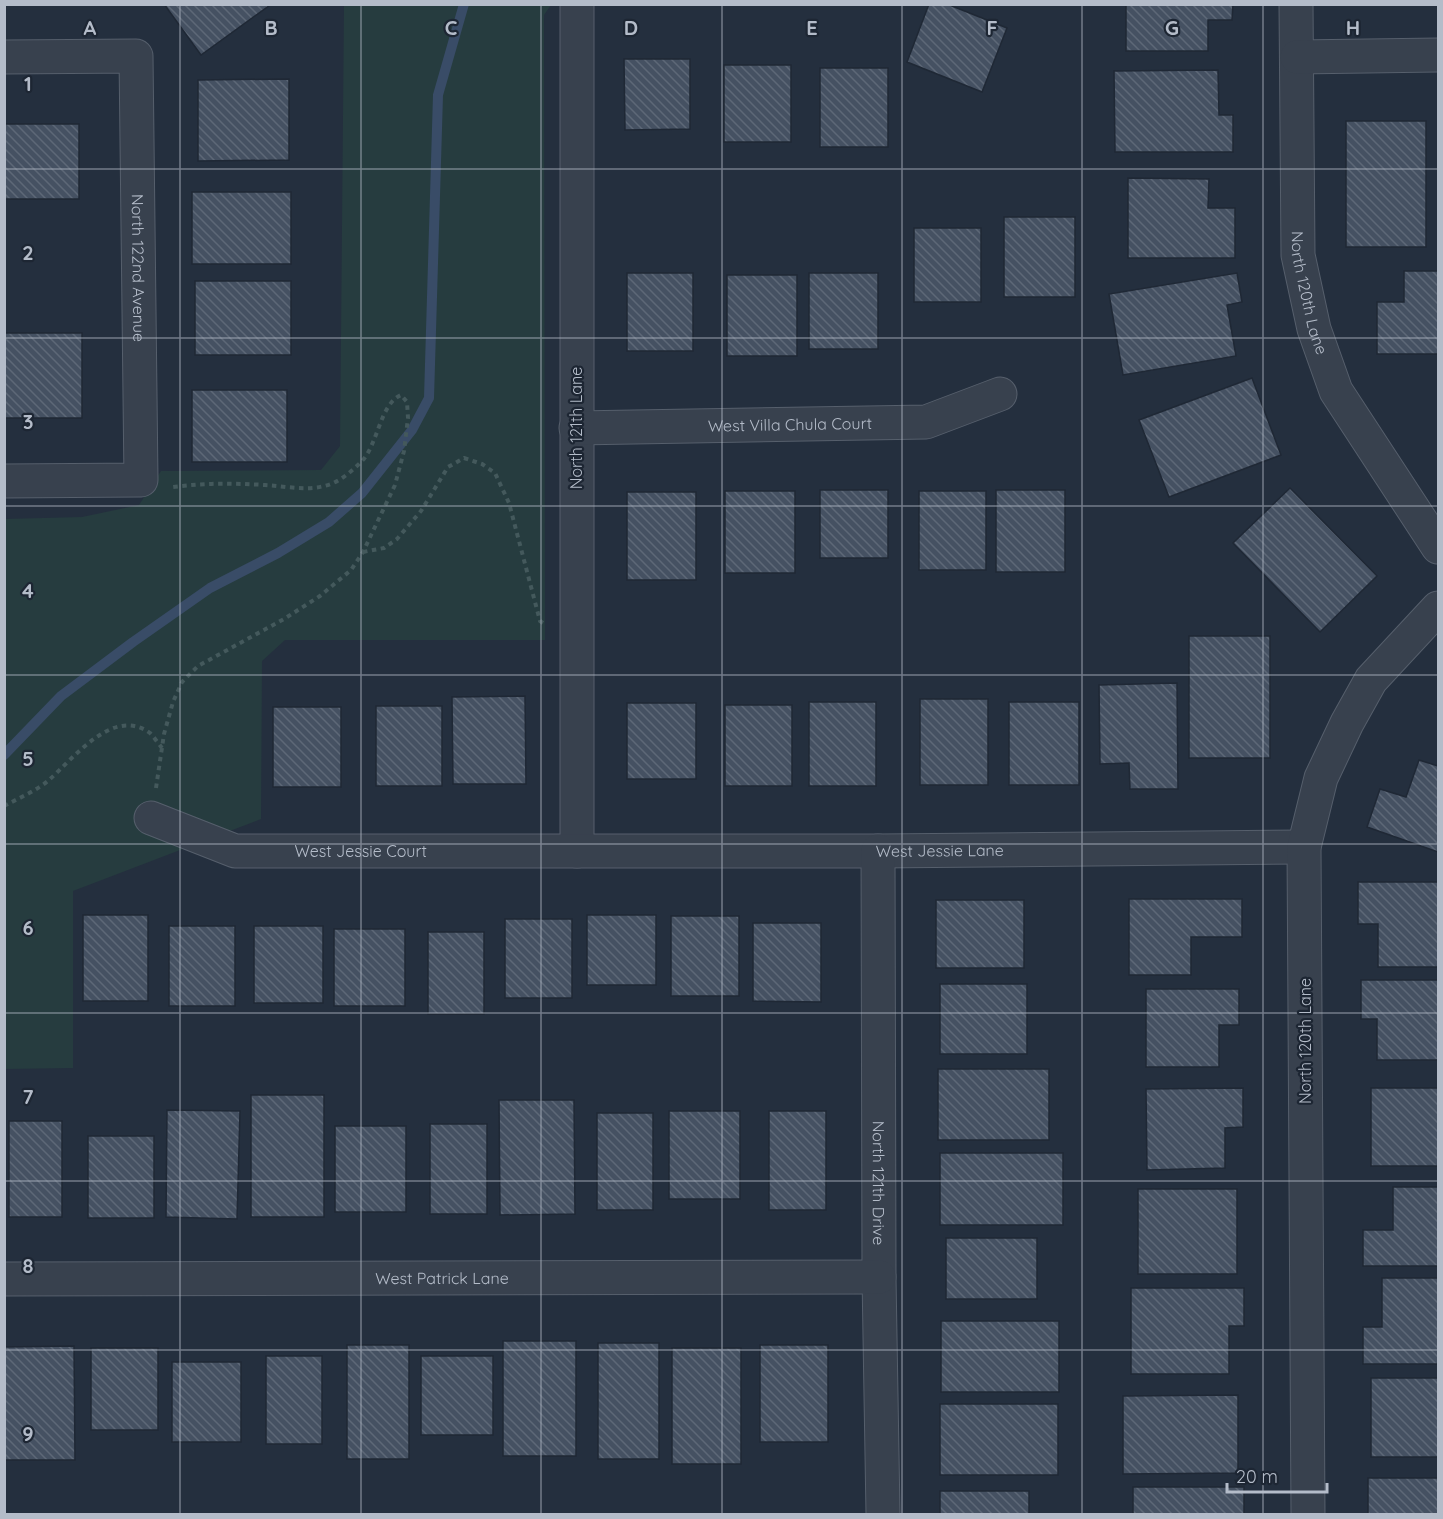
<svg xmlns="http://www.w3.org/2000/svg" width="1443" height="1519" font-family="Quicksand,sans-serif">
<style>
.green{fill:#263c3f}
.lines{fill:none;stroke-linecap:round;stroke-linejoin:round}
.stream{stroke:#394c67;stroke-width:10}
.building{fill:url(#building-back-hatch);stroke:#1f2835;stroke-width:1.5}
.minor-casing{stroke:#565f6c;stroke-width:35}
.path{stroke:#44595c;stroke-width:4;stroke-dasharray:4.5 4.5;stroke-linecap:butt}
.minor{stroke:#38414e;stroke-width:33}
.grid{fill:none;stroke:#b4bcc9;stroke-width:1.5;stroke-opacity:0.55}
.labels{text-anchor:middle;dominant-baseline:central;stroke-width:4.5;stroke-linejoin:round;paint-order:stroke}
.street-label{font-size:16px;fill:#b4bcc9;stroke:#1d2633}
.grid-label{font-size:20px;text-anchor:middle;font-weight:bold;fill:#b4bcc9;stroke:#1d2633;stroke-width:4.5;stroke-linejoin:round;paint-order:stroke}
</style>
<defs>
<pattern id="building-back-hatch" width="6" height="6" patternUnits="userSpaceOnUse" patternTransform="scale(1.5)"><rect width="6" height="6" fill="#455162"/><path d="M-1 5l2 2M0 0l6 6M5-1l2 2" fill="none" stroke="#5d6877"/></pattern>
</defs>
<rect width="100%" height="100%" fill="#242f3e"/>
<polygon class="green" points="344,5 551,5 544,15 545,640 285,640 262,661 261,819 73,891 73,1068 5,1069 5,519 82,517 139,505 161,471 321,470 340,446"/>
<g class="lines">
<polyline class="stream" points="4,755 61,696 133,642 210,588 278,553 329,522 362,493 412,430 429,398 438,95 464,4"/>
</g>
<g class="building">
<polygon points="164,4 270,4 270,5 201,55"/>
<polygon points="929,4 947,4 1007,28 982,92 907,62"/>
<polygon points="1126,4 1233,4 1232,20 1208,20 1208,51 1126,51"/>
<polygon points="624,59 690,59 690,129 625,130"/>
<rect x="724" y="65" width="67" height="77"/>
<rect x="820" y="68" width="68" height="79"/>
<polygon points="1218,70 1219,115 1233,115 1233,152 1115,152 1114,71"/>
<polygon points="289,79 289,160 198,161 198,80"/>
<rect x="1346" y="121" width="80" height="126"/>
<rect x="4" y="124" width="75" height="75"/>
<polygon points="1128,178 1209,179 1208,208 1235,208 1235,258 1128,258"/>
<rect x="192" y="192" width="99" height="72"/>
<rect x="1004" y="217" width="71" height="80"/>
<rect x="914" y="228" width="67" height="74"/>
<polygon points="1404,271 1438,271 1438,354 1377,354 1377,302 1404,302"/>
<rect x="627" y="273" width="66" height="78"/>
<rect x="809" y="273" width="69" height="76"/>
<polygon points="1237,273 1242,302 1227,305 1236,356 1123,375 1109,294"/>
<rect x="727" y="275" width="70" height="81"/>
<rect x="195" y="281" width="96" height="74"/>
<rect x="4" y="333" width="78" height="85"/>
<polygon points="1252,378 1281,455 1169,497 1139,420"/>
<rect x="192" y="390" width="95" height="72"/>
<polygon points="1290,488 1377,576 1320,632 1233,543"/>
<rect x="820" y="490" width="68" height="68"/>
<rect x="996" y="490" width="69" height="82"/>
<rect x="725" y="491" width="70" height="82"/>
<rect x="919" y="491" width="67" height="79"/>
<rect x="627" y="492" width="69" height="88"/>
<rect x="1189" y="636" width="81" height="122"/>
<polygon points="1177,683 1178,789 1130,789 1129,763 1100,764 1099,685"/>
<polygon points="525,696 526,784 453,784 452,697"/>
<rect x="920" y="699" width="68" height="86"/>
<rect x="809" y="702" width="67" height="84"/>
<rect x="1009" y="702" width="70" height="83"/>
<rect x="627" y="703" width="69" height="76"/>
<rect x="725" y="705" width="67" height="81"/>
<rect x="376" y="706" width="66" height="80"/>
<rect x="273" y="707" width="68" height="80"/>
<polygon points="1419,760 1438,766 1438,852 1367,827 1380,789 1406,797"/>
<polygon points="1358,882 1438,882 1438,967 1378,967 1378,924 1358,924"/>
<polygon points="1129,899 1242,899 1242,937 1191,937 1191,975 1129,975"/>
<rect x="936" y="900" width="88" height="68"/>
<rect x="83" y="915" width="65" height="86"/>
<rect x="587" y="915" width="69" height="70"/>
<rect x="671" y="916" width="68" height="80"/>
<rect x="505" y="919" width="67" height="79"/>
<polygon points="753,923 821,923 821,1002 753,1001"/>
<rect x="169" y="926" width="66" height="80"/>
<rect x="254" y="926" width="69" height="77"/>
<rect x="334" y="929" width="71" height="77"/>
<rect x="428" y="932" width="56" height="82"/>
<polygon points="1361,980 1438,980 1438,1060 1377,1060 1377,1019 1361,1019"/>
<rect x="940" y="984" width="87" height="70"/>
<polygon points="1146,989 1239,989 1239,1025 1219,1025 1219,1067 1146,1067"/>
<rect x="938" y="1069" width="111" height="71"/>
<polygon points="1243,1088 1243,1127 1225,1128 1225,1168 1147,1170 1146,1089"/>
<rect x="1371" y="1088" width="67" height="78"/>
<rect x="251" y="1095" width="73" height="122"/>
<polygon points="499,1100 574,1100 575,1214 500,1215"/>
<polygon points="167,1110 240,1111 237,1219 166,1217"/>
<rect x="669" y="1111" width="71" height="88"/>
<rect x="769" y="1111" width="57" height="99"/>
<rect x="597" y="1113" width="56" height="97"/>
<rect x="9" y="1121" width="53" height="96"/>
<rect x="430" y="1124" width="57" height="90"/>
<rect x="335" y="1126" width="71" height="86"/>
<rect x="88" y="1136" width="66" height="82"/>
<rect x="940" y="1153" width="123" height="72"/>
<polygon points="1393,1187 1438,1187 1438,1266 1363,1266 1363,1230 1393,1230"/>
<rect x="1138" y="1189" width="99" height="85"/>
<rect x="946" y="1238" width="91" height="61"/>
<polygon points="1382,1278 1438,1278 1438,1364 1363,1364 1363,1327 1382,1327"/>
<polygon points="1131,1288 1244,1288 1244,1326 1229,1326 1229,1374 1131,1374"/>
<rect x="941" y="1321" width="118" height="71"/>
<rect x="503" y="1341" width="73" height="115"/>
<rect x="598" y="1343" width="61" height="116"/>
<rect x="347" y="1345" width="62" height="114"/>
<rect x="760" y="1345" width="68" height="97"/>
<polygon points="74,1346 75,1460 4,1460 4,1347"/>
<rect x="91" y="1348" width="67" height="82"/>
<rect x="672" y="1348" width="69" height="116"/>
<rect x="266" y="1356" width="56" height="88"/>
<rect x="421" y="1356" width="72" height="79"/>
<rect x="172" y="1362" width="69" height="80"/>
<rect x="1371" y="1378" width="67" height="79"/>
<polygon points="1238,1395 1238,1473 1123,1474 1123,1396"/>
<rect x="940" y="1404" width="118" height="71"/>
<rect x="1368" y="1478" width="70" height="36"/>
<rect x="1133" y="1487" width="111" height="27"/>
<rect x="940" y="1491" width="89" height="23"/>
</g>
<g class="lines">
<g class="minor-casing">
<g id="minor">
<polyline points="577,4 577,851"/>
<path id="s1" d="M1296 4 1298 255 1314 329 1336 391 1438 547"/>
<path id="s2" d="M4 57 136 56 141 480 4 481"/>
<polyline points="1297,57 1438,55"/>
<path id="s3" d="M576 428 926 422 1000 394"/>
<path id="s4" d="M151 818 235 851H878L1304 847"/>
<path id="s5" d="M878 851 879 1277 883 1514"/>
<path id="s6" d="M4 1279 879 1277"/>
<polyline points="1308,1514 1304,847 1321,778 1347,723 1371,680 1438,608"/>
</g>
</g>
<g class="path">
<polyline points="363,552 384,548 397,539 421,511 448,467 464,458 482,464 495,473 509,503 540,621 543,623"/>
<path d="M156 788 164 734 173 702 182 682 198 666 284 619 320 596 351 570 363 552 395 485 404 451 408 418 407 402 401 395C380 404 378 444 362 461 352 471 339 483 324 486 305 491 284 486 265 485 233 483 204 483 173 487"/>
<path d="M4 806C19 798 36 791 49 780 74 758 113 706 150 733 154 737 158 743 162 748"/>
</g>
<use href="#minor" class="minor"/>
</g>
<path class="grid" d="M180 4V1514M361 4V1514M541 4V1514M722 4V1514M902 4V1514M1082 4V1514M1263 4V1514M4 169H1438M4 338H1438M4 506H1438M4 675H1438M4 844H1438M4 1013H1438M4 1181H1438M4 1350H1438"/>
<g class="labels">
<g class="street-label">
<text stroke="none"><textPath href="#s2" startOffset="344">North 122nd Avenue</textPath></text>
<text stroke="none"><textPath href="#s1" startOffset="290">North 120th Lane</textPath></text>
<text stroke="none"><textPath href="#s3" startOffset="214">West Villa Chula Court</textPath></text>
<text transform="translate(576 428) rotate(-90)">North 121th Lane</text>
<text stroke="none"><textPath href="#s4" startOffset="795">West Jessie Lane</textPath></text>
<text stroke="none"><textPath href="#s4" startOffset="216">West Jessie Court</textPath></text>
<text transform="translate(1305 1041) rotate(-90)">North 120th Lane</text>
<text stroke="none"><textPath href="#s5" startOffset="332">North 121th Drive</textPath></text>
<text stroke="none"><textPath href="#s6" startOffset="438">West Patrick Lane</textPath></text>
</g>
</g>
<g class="grid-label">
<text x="90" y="35">A</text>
<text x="271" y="35">B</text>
<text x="451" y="35">C</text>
<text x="631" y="35">D</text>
<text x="812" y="35">E</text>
<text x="992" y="35">F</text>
<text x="1172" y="35">G</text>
<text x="1353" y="35">H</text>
<text x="28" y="91">1</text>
<text x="28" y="260">2</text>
<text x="28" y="429">3</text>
<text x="28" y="598">4</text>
<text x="28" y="766">5</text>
<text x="28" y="935">6</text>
<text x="28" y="1104">7</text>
<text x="28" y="1273">8</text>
<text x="28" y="1441">9</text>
</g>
<rect width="1443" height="1519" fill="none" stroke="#b4bcc9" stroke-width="12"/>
<path d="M1227 1483v9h100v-9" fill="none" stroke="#b4bcc9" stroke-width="3"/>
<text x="1236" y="1483" font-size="18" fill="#b4bcc9" stroke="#1d2633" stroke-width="4.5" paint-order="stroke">20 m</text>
</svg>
